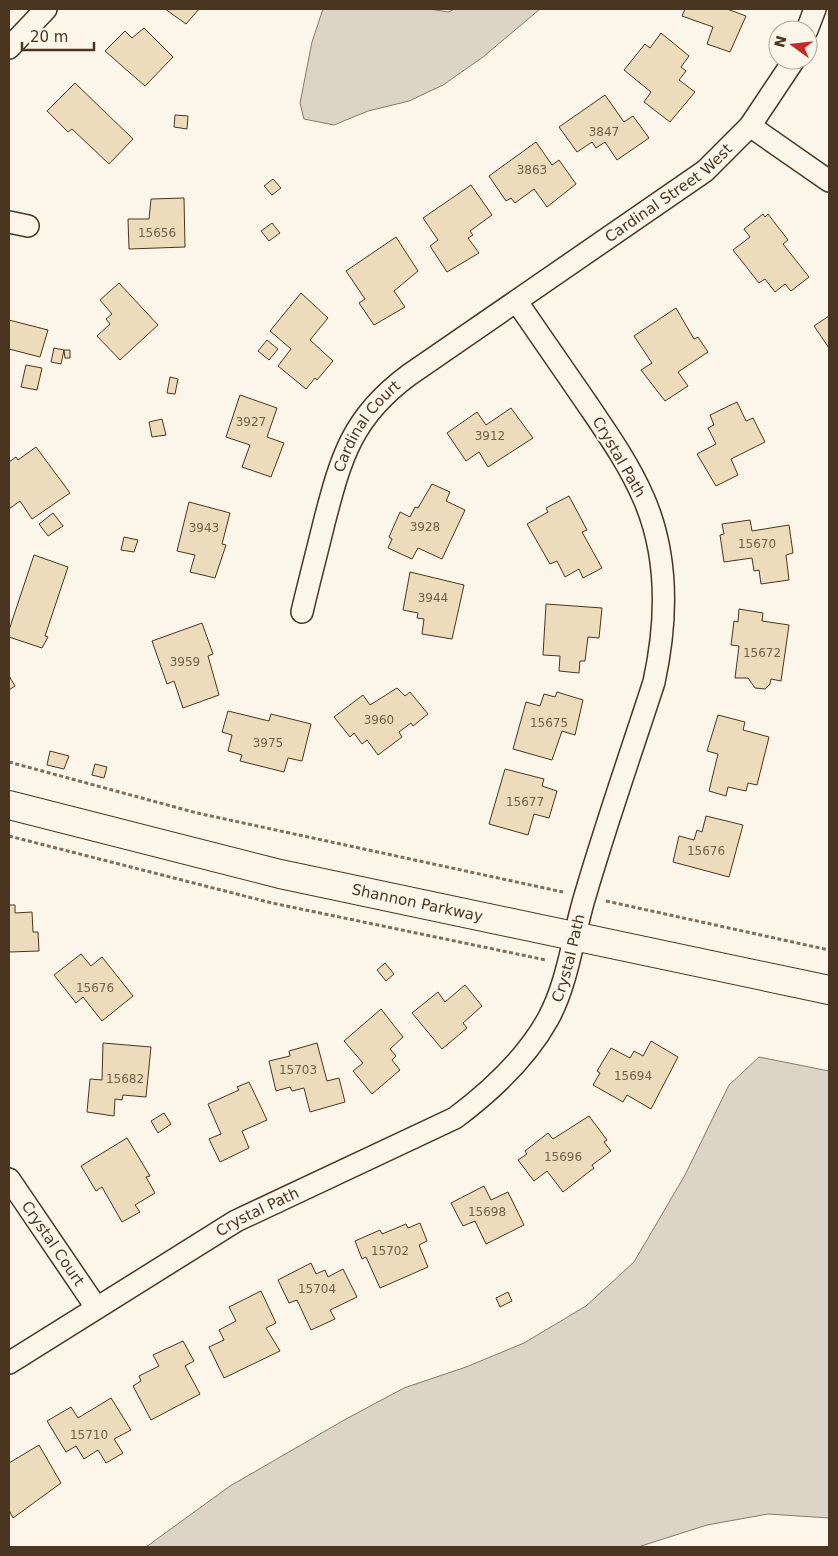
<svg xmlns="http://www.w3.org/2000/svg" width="838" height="1556" font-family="'DejaVu Sans',sans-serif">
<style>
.water{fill:#dcd4c6;stroke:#887966}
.building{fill:#ecdcbc;stroke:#4a3520}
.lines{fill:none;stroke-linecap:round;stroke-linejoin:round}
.street-casing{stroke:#4a3520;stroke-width:24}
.secondary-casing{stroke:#4a3520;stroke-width:30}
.path{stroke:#7f6f5c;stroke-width:3;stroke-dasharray:4 2.5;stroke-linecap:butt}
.street{stroke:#fbf6e9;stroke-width:21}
.secondary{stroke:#fbf6e9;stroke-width:28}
.labels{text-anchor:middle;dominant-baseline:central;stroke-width:4;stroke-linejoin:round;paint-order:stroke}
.number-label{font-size:12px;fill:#725f47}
.street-label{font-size:15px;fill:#4a3520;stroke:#fbf6e9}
</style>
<rect width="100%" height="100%" fill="#fbf6e9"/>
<g class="water">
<polygon points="323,9 429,9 449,12 454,9 540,9 483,57 443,85 409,101 368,111 334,125 304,119 300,103 312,42"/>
<polygon points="759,1057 829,1071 829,1518 768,1514 707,1525 638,1547 146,1547 230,1486 346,1419 404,1388 466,1367 524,1343 586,1306 634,1262 685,1175 729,1085"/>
</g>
<g class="building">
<polygon points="165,9 199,9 186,24"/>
<polygon points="685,9 727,9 746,16 730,52 707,44 713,27 682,16"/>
<polygon points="144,28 173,57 145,86 105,51 125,31 132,38"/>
<polygon points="661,33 689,56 681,67 686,71 679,80 695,92 670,122 644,102 651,92 624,70 645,44 650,48"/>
<polygon points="75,83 133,139 109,164 72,129 68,132 47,111"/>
<polygon points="605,95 624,122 633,116 649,138 617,160 605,142 596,148 592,142 577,152 559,127"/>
<polygon points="175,115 188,116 187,129 174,127"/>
<polygon points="536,142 552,165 559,160 576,184 547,207 534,189 515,203 511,198 506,201 489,176"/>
<polygon points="273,179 281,188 272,195 264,186"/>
<polygon points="471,185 492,215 470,231 473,235 468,238 479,253 447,272 430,246 438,240 423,218"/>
<polygon points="184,198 185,247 129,249 128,219 149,219 151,199"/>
<polygon points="763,214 765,217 768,214 788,240 783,244 809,277 791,291 785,284 775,292 765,279 759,283 733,250 750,237 744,229"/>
<polygon points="272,223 280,233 269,241 261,231"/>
<polygon points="396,237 418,271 394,291 405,307 374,325 359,303 365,299 346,271"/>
<polygon points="119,283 158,325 120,360 97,336 110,324 106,319 112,314 100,300"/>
<polygon points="301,293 328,318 310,340 333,361 317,380 315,378 306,389 278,366 291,349 270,331"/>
<polygon points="676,308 694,339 698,337 708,352 678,372 688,386 665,401 641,370 652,363 634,336"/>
<polygon points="829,316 829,348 814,326"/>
<polygon points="9,320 48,330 40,357 9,349"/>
<polygon points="267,340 278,349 269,360 258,351"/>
<polygon points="54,348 64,350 61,364 51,362"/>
<polygon points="64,350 70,350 70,358 65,358"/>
<polygon points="26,365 42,368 37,390 21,387"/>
<polygon points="170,377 178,379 175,394 167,393"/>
<polygon points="240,395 277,408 267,437 284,443 271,477 242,467 250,445 226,437"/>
<polygon points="737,402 746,421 753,418 765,442 731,459 738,475 716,486 697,454 716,444 708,428 714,425 710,415"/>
<polygon points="511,408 533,438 488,467 479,452 466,461 447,433 477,412 486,425"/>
<polygon points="162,419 166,435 152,437 149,422"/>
<polygon points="36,447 70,493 32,519 20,501 9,509 9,462 16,457 18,460"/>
<polygon points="432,484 450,492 446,501 465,510 442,559 418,548 412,559 388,548 392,539 389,537 400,512 410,517 415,507 418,508"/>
<polygon points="569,496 587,530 582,532 602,568 583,578 579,569 565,577 557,561 550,564 527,524 548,512 546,508"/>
<polygon points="189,502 230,513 222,544 226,545 215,578 190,572 195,555 177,551"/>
<polygon points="53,513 63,526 48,536 39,524"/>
<polygon points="750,520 752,531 789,525 793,553 786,555 789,580 761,584 759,570 754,571 752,558 724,562 720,535 724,534 722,524"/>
<polygon points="124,537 138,540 134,552 121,550"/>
<polygon points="34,555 68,567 45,636 48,637 42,648 9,637 9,630"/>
<polygon points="410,572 464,585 452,639 422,634 424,619 417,618 418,613 403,610"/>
<polygon points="546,604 602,608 599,638 588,637 585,661 580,661 579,673 559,671 560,656 543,655"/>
<polygon points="739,609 763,613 762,621 789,625 781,681 771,679 770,684 765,689 755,688 748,678 735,678 739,646 731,645 734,621 738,622"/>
<polygon points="202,623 213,654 208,656 219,695 183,708 174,681 167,684 152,641"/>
<polygon points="9,676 15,686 9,690"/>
<polygon points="397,688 405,696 410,692 428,714 413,726 411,723 399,732 402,737 378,755 367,740 362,744 354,733 350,737 334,717 363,695 370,705"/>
<polygon points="557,692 583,700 575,735 562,731 552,760 513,749 526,702 540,706 544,694 555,697"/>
<polygon points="228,711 269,721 271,714 311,724 302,761 288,758 284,772 240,761 242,755 228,751 232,735 222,732"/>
<polygon points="718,715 745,722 743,730 769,737 757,785 748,783 746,791 728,787 726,796 709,791 718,754 707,751"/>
<polygon points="50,751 69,756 64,769 47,765"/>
<polygon points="95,764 107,767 104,778 92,775"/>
<polygon points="505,769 544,779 542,786 557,791 549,818 534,814 528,835 489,824"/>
<polygon points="706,816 743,825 729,877 673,862 679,836 694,840 697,830 702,832"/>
<polygon points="9,905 15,905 15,913 32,912 33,932 38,932 39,951 9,952"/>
<polygon points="81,954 91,966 102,957 133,996 102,1021 83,997 76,1003 54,975"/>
<polygon points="385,963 394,974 386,981 377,970"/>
<polygon points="465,985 482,1006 463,1023 467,1028 442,1049 412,1013 438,992 445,1002"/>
<polygon points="381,1009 403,1037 390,1049 396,1056 392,1060 400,1070 372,1094 353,1071 363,1063 344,1041"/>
<polygon points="651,1041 678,1057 651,1109 627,1095 623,1102 593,1085 600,1073 597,1071 611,1048 630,1058 634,1051 643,1056"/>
<polygon points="103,1043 151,1047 146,1097 123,1095 122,1100 115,1099 114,1116 87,1112 90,1079 102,1080"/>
<polygon points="317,1043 327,1081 339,1078 345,1102 310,1112 304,1088 292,1091 290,1087 276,1091 269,1061 290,1056 289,1051"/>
<polygon points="249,1082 267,1120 242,1131 249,1148 220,1162 209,1139 221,1134 208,1104 239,1090 237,1087"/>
<polygon points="164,1113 171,1124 158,1133 151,1121"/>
<polygon points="589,1116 607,1140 604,1142 611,1151 592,1165 594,1168 563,1192 547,1171 534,1181 518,1160 527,1154 525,1151 548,1133 553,1139"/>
<polygon points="127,1138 150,1176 146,1177 155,1193 135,1205 140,1212 122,1222 102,1187 96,1191 81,1166"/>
<polygon points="484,1186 491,1200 508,1192 524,1225 486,1244 475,1221 463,1226 451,1203"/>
<polygon points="420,1223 427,1241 419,1245 428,1267 380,1288 366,1257 362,1259 355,1241 380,1230 382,1234 406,1224 408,1228"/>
<polygon points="311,1263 316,1274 325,1270 328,1277 343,1269 357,1297 330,1310 335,1319 311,1330 297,1300 289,1303 278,1280"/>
<polygon points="261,1291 276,1323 266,1328 280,1351 224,1378 209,1347 224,1340 219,1330 236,1321 229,1307"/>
<polygon points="508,1292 512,1301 500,1307 496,1298"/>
<polygon points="183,1341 194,1361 185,1366 200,1394 151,1420 133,1386 141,1381 139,1376 159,1366 153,1355"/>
<polygon points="111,1398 131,1430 114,1439 123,1453 106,1463 98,1450 84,1459 76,1446 66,1452 47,1421 71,1407 78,1418"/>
<polygon points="39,1445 61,1483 13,1518 9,1510 9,1463"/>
</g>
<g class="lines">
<g class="street-casing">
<g id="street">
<polyline points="807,30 815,9"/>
<polyline points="9,48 46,9"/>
<polyline points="750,126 829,181"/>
<polyline points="9,222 28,226"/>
<path id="s1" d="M302 612C309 582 317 552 324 523 341 457 352 417 409 375L705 171 750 126 794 60"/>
<path id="s2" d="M9 1179 96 1307"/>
<path id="s3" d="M9 1363 236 1221 455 1118C491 1091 526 1059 548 1019 568 983 573 935 585 896 606 824 631 753 654 682 667 622 669 557 644 499 629 464 607 433 586 402 563 369 540 335 517 302"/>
</g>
</g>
<g class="secondary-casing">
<g id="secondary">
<path id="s4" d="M9 805 280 874 829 990"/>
</g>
</g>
<g class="path">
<polyline points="9,762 197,813 563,892"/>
<polyline points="9,836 272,903 546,960"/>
<polyline points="606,901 829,950"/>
</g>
<use href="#street" class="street"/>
<use href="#secondary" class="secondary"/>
</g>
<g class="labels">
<g class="number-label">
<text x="604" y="132">3847</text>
<text x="532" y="170">3863</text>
<text x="157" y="233">15656</text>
<text x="251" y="422">3927</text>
<text x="490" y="436">3912</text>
<text x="425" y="527">3928</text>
<text x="204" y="528">3943</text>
<text x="757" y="544">15670</text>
<text x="433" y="598">3944</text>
<text x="762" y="653">15672</text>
<text x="185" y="662">3959</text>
<text x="379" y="720">3960</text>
<text x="549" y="723">15675</text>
<text x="268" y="743">3975</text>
<text x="525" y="802">15677</text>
<text x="706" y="851">15676</text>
<text x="95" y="988">15676</text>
<text x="298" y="1070">15703</text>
<text x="633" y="1076">15694</text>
<text x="125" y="1079">15682</text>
<text x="563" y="1157">15696</text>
<text x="487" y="1212">15698</text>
<text x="390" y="1251">15702</text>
<text x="317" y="1289">15704</text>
<text x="89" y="1435">15710</text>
</g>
<g class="street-label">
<text stroke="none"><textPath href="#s1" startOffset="584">Cardinal Street West</textPath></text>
<text stroke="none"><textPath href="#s1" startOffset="199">Cardinal Court</textPath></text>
<text transform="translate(619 457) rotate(60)">Crystal Path</text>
<text stroke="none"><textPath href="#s4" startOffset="420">Shannon Parkway</textPath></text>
<text stroke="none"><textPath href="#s3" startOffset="711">Crystal Path</textPath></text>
<text stroke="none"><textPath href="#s3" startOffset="291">Crystal Path</textPath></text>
<text stroke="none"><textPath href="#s2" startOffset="78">Crystal Court</textPath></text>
</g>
</g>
<rect width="838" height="1556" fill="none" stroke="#4a3520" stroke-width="20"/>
<g transform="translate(793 45) rotate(285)"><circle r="24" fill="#fbf6e9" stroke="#b4a999"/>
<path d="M0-4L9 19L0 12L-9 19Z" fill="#c62828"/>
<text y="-8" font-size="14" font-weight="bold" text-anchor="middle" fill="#4a3520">N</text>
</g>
<path d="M22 42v8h72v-8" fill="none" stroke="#4a3520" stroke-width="2.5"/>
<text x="30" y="42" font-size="15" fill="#4a3520" stroke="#fbf6e9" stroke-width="4" paint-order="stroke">20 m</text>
</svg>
